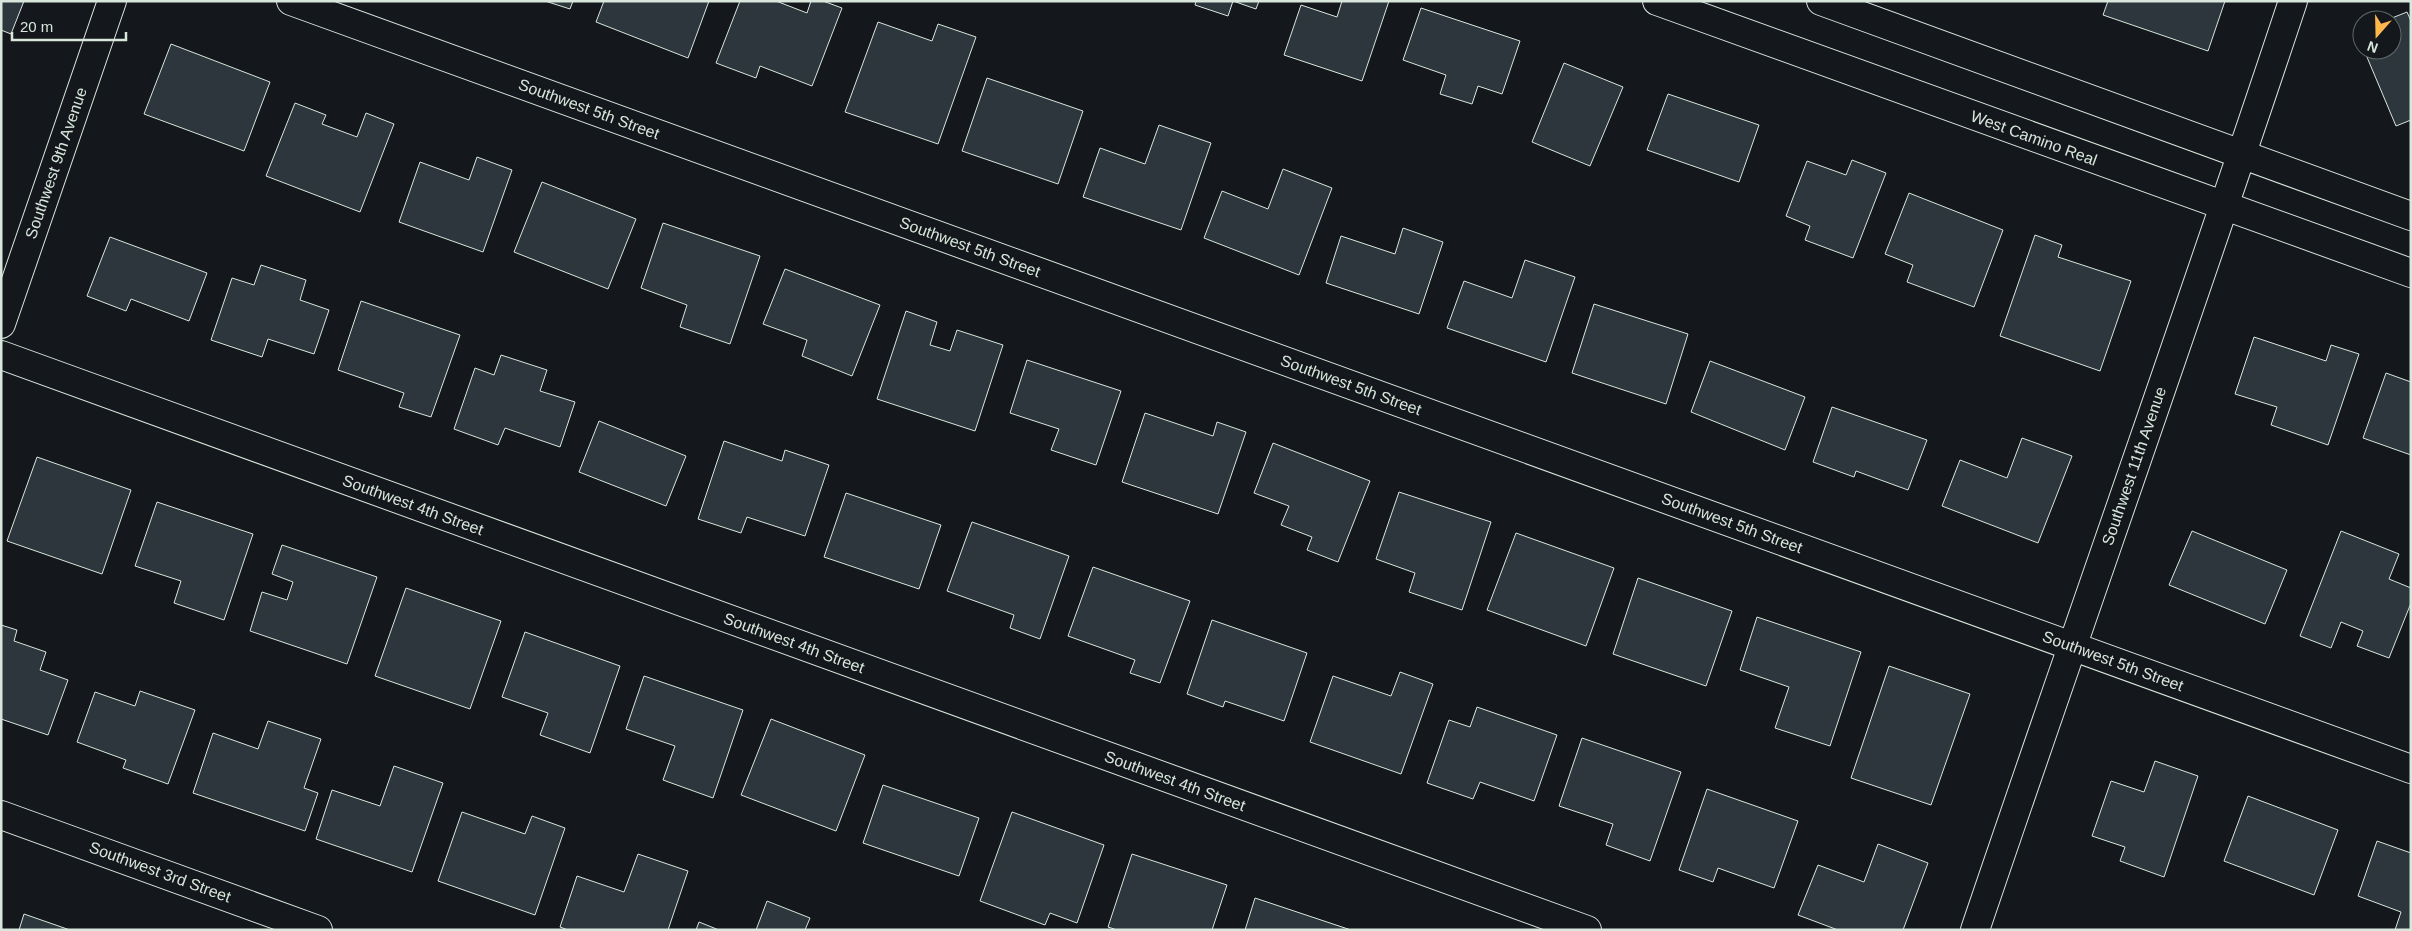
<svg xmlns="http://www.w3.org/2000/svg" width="2412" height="931" font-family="Helvetica,sans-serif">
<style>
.building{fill:#2c363c;stroke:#d8e6dc}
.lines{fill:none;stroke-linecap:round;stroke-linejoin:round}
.minor-casing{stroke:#d8e6dc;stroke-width:30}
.minor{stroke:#14181c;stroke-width:28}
.labels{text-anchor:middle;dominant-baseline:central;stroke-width:4;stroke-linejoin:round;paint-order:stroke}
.street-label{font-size:16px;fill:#d8e6dc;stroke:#14181c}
</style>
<rect width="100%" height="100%" fill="#14181c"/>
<g class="building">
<polygon points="1,1 24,1 11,34 1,30"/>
<polygon points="545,1 573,1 570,9"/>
<polygon points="604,1 709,1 688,58 596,22"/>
<polygon points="740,1 776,1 807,13 811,1 823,1 842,8 812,86 760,66 756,78 716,63"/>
<polygon points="1196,1 1259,1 1256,9 1233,1 1228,16 1195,5"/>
<polygon points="1342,1 1389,1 1362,81 1284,55 1301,5 1337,17"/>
<polygon points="2108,1 2225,1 2208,51 2103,15"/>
<polygon points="1421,8 1520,41 1502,94 1478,86 1472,104 1440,94 1446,75 1403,60"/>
<polygon points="2407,12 2411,21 2411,120 2396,126 2364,50 2392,50 2392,20 2387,20"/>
<polygon points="878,22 932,41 938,24 976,37 938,144 845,112"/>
<polygon points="171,44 270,82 244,151 144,114"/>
<polygon points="1564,63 1623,87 1590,166 1532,142"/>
<polygon points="987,78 1083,111 1058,184 962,151"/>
<polygon points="1668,94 1759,125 1739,182 1647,150"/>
<polygon points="295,103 326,115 322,124 357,137 366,113 394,124 360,212 266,176"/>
<polygon points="1159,125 1211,143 1181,230 1083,197 1100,148 1145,164"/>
<polygon points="477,157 512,170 483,252 399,222 420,162 469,180"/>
<polygon points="1852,160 1886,173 1853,258 1805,240 1810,226 1786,216 1807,161 1846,175"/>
<polygon points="1283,169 1332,188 1299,275 1204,238 1222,191 1268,209"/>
<polygon points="542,182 636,219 608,289 514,252"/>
<polygon points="1909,193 2003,230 1974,307 1907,282 1913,265 1885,254"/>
<polygon points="663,223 760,256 730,344 680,327 687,305 641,288"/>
<polygon points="1403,228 1443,242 1419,314 1326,283 1341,236 1395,254"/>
<polygon points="2035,235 2062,245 2058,257 2131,281 2100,371 2000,336"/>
<polygon points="110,237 207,273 189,321 131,299 126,311 87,296"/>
<polygon points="1525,260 1575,277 1546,362 1447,328 1464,281 1512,298"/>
<polygon points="261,265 306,280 300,300 329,310 314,354 268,339 262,357 211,340 232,278 254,285"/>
<polygon points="785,269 880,305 852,376 802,356 807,340 763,324"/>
<polygon points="361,301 460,335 431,417 399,407 404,393 338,370"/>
<polygon points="1594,304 1688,334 1666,404 1572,373"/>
<polygon points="906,311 937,322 930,345 950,351 957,330 1003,345 975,431 877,399"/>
<polygon points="2254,337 2326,361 2331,345 2359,354 2328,445 2271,425 2277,407 2235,394"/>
<polygon points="501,355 547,370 540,391 575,402 560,447 505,428 498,445 454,429 475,368 494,375"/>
<polygon points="1027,360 1121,391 1096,465 1051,450 1059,429 1010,413"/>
<polygon points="1710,361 1805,397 1785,450 1691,412"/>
<polygon points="2386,373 2411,382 2411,455 2363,438"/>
<polygon points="1832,407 1927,440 1908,490 1856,471 1854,477 1813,462"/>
<polygon points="1145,413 1213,436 1217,422 1246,432 1218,514 1122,482"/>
<polygon points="599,421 686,456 666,506 579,472"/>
<polygon points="2022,438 2072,456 2038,543 1942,506 1960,460 2007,478"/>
<polygon points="724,441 782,461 785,450 829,465 805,536 747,517 741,533 698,519"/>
<polygon points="1273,443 1370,481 1338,562 1307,550 1312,537 1281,525 1289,506 1254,493"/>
<polygon points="37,457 131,490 102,574 7,541"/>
<polygon points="1399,492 1491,522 1462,610 1409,592 1415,573 1376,559"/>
<polygon points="846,493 941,525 919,589 824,557"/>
<polygon points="157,502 253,534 224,620 174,603 181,581 135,566"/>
<polygon points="972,522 1069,556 1040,639 1010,628 1014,615 947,591"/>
<polygon points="2192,531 2287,570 2265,624 2169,585"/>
<polygon points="2341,531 2399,554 2389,579 2411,588 2411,603 2389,658 2357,646 2363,631 2341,622 2331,648 2300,636"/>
<polygon points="1516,533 1614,568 1586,646 1487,610"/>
<polygon points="282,545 377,577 347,664 250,631 262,592 287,600 293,582 272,574"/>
<polygon points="1093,567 1190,601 1160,683 1130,673 1135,660 1068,636"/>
<polygon points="1638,578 1732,611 1706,686 1613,654"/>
<polygon points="406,588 501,621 470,709 375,676"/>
<polygon points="1757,617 1861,652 1830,746 1775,728 1789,687 1740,670"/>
<polygon points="1212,620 1307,653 1284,721 1225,701 1223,707 1187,694"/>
<polygon points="1,625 17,630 14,641 46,652 40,670 68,680 48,735 1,719"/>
<polygon points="525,632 620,666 590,753 540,735 548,713 502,697"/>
<polygon points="1889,666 1970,694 1931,805 1851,778"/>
<polygon points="1400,672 1433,684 1401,774 1310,742 1333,676 1391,696"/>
<polygon points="644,676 743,710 713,798 663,780 675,746 626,729"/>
<polygon points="140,691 195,710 168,784 123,768 126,760 77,742 95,692 135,706"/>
<polygon points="1477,707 1557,735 1534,801 1480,782 1473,799 1427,783 1449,720 1470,727"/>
<polygon points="771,719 865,755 836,831 741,795"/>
<polygon points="268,721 321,739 304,788 318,793 305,831 193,793 213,733 258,749"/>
<polygon points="1582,738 1681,772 1650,861 1606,845 1613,824 1559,806"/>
<polygon points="2155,761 2198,776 2164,877 2120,861 2125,847 2092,836 2111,781 2144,792"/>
<polygon points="394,766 443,783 412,872 316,839 332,790 380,806"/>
<polygon points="883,785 979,818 959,876 863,843"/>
<polygon points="1707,789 1798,821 1774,888 1718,868 1713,882 1679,870"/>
<polygon points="2248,796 2338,830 2314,895 2224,861"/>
<polygon points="462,812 525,834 532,816 565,828 535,915 438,881"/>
<polygon points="1012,812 1104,845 1077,923 1050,913 1045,925 980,901"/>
<polygon points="2377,841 2411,853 2411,930 2395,930 2401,912 2358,896"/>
<polygon points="1878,844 1928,863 1903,930 1838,930 1798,915 1818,865 1864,882"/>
<polygon points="638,854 688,871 668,930 568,930 560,927 577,876 624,892"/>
<polygon points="1132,854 1227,885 1212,930 1117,930 1108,927"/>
<polygon points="1255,898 1351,930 1245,930"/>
<polygon points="767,901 810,918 805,930 756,930"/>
<polygon points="24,914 70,930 19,930"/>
<polygon points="699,922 719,930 696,930"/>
</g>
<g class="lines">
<g class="minor-casing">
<g id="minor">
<polyline points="291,1 2411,769"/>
<polyline points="1657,1 2411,273"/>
<polyline points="1821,1 2411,216"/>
<polyline points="1,324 112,1"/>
<polyline points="1,355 1587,930"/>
<polyline points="1,815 318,930"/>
<path d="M1975 930C2080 620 2190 312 2293 1"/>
</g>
</g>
<use href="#minor" class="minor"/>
</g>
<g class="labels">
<g class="street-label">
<text transform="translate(589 109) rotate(20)">Southwest 5th Street</text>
<text transform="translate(2034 138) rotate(20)">West Camino Real</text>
<text transform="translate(56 163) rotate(-71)">Southwest 9th Avenue</text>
<text transform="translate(970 247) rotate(20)">Southwest 5th Street</text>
<text transform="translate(1351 385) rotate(20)">Southwest 5th Street</text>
<text transform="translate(2134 466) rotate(-71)">Southwest 11th Avenue</text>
<text transform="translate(413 505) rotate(20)">Southwest 4th Street</text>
<text transform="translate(1732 523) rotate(20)">Southwest 5th Street</text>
<text transform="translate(794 643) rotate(20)">Southwest 4th Street</text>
<text transform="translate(2113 661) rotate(20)">Southwest 5th Street</text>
<text transform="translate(1175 781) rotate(20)">Southwest 4th Street</text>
<text transform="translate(160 872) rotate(20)">Southwest 3rd Street</text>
</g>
</g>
<rect width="2412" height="931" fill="none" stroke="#d8e6dc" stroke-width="5"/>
<g transform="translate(2377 35) rotate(200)"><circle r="24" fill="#14181c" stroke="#626a69"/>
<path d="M0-4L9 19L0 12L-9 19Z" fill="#ffb74d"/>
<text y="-8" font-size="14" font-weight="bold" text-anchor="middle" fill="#d8e6dc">N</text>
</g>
<path d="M12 32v8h114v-8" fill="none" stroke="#d8e6dc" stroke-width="2.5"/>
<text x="20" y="32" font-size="15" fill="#d8e6dc" stroke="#14181c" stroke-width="4" paint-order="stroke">20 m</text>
</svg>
